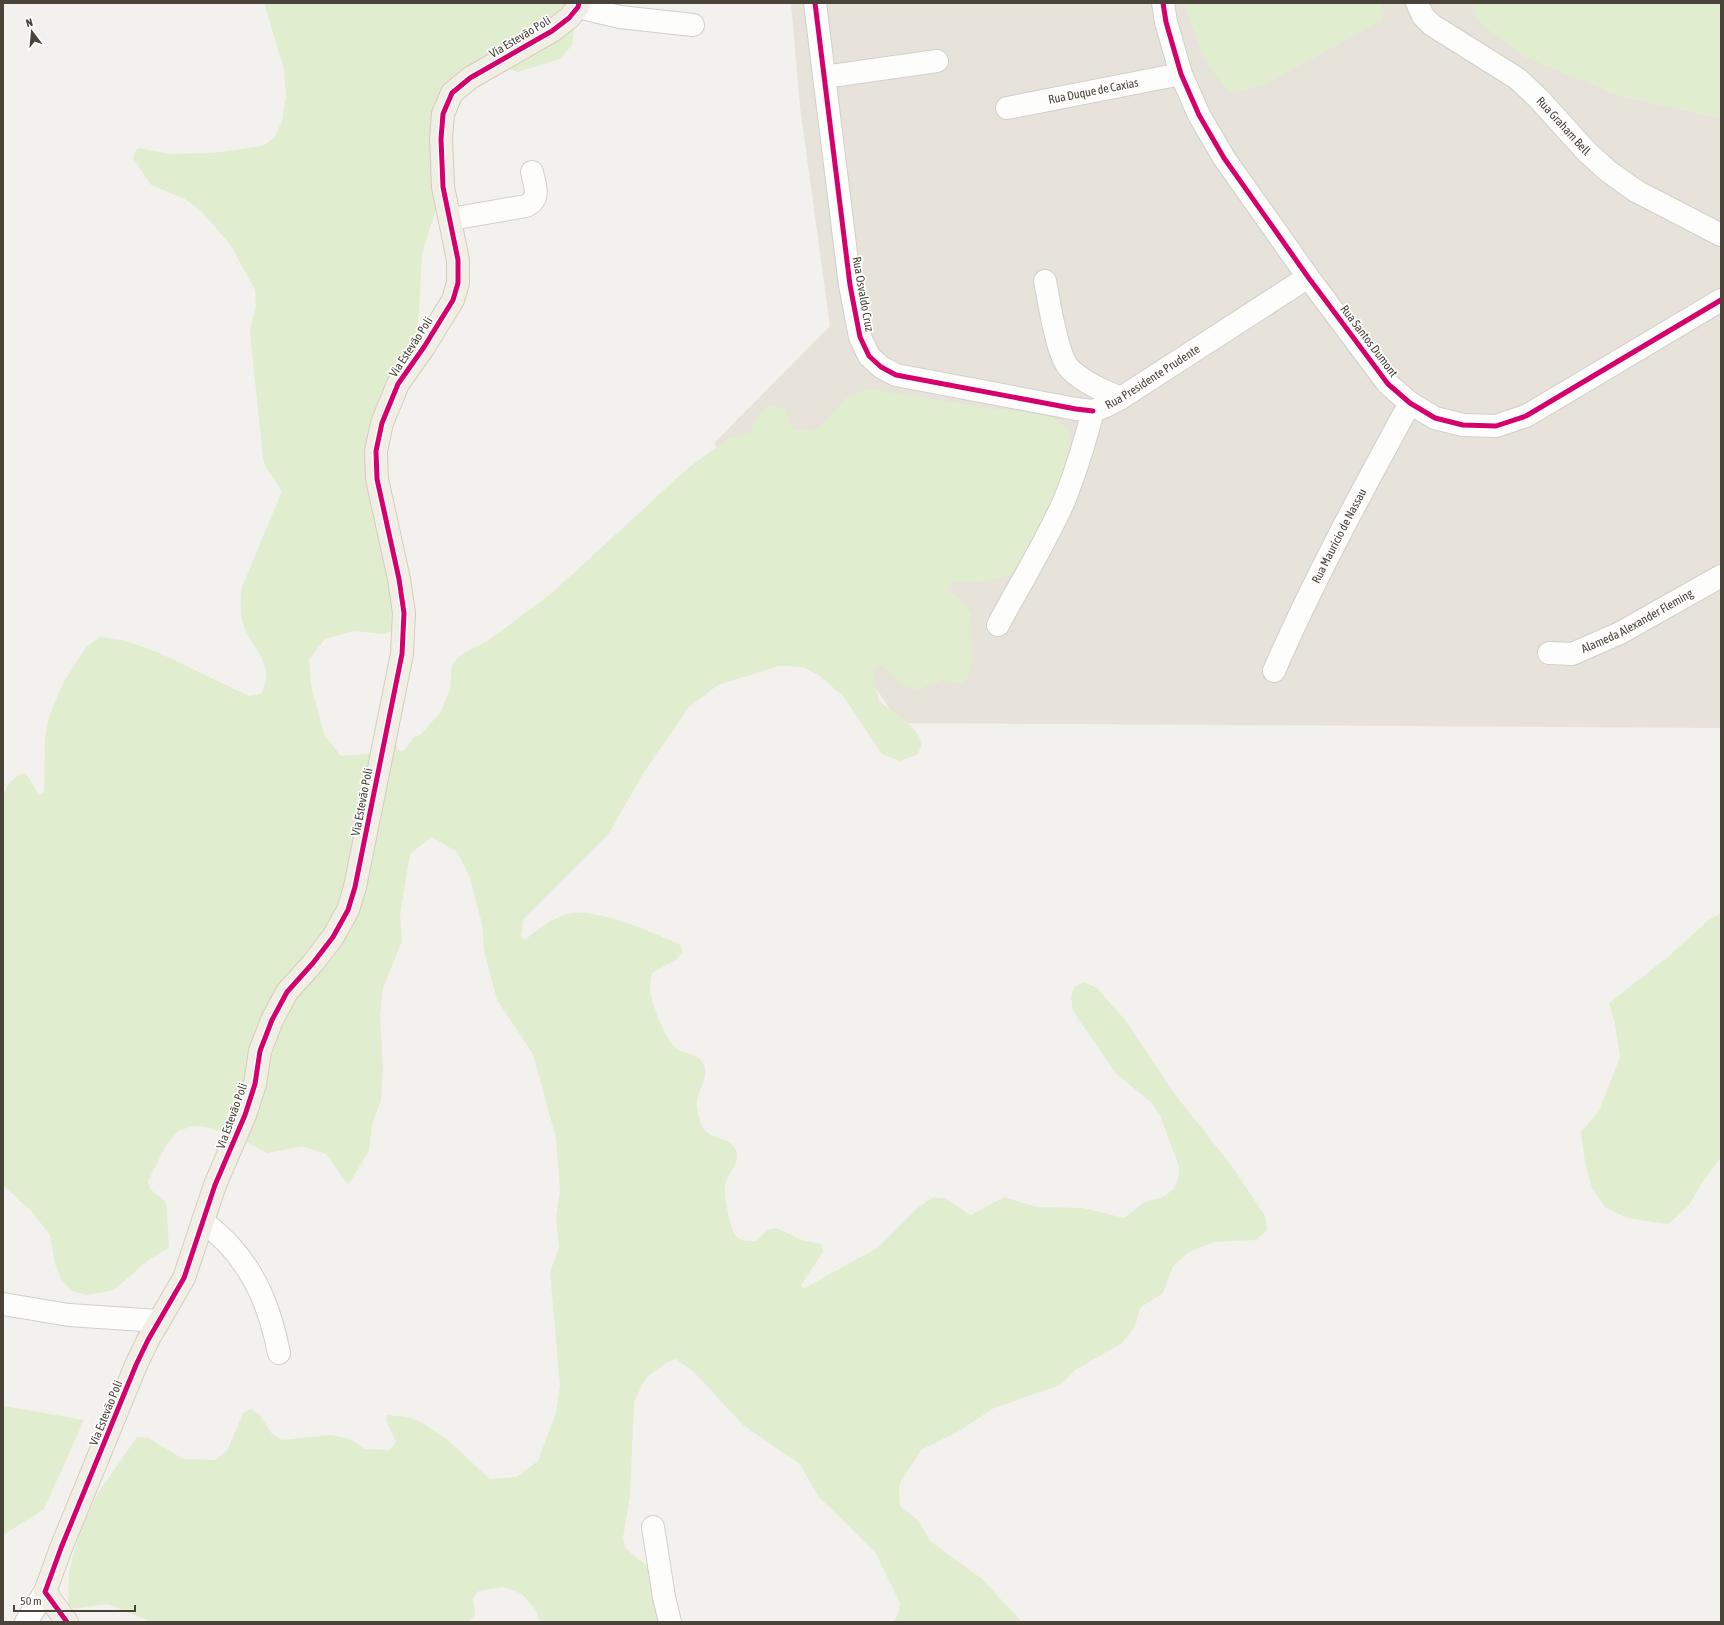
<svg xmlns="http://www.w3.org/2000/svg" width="1724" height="1625" font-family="'Asap Condensed',sans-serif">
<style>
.residential{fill:#e7e3db}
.green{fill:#e0edce}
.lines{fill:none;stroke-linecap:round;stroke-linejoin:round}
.minor-casing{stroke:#d1cfcb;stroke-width:24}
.major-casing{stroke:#d5cdbb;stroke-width:24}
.minor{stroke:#fdfdfc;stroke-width:22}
.major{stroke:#f1eee5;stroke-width:22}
.cycleway-casing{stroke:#fff;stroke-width:8}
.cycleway{stroke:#d6006c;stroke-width:5}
.labels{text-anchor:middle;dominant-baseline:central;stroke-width:3.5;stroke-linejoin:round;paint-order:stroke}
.street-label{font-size:12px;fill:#4a4339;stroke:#fff}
</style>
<rect width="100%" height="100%" fill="#f3f1ed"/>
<polygon class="residential" points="791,3 1184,3 1206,62 1263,85 1382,20 1382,3 1473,3 1476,19 1524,56 1621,96 1721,118 1721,728 899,723 714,443 830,326 800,107"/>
<g class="green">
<path d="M264 3H578L572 45 560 59 518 72 482 61 456 83 437 205 422 254 419 314 414 346 380 459 405 627 382 634 354 631 325 639 309 659 311 685 324 734 341 756 366 754 397 745 398 750 404 751 414 737 420 735 440 713 450 690 452 665 461 655 489 640 552 593 688 468 727 440 750 432 759 413 767 406 785 408 792 428 799 431 819 428 846 398 869 389 994 409 1046 411 1067 429 1075 454 1033 561 1010 574 987 581 949 583 950 591 965 603 971 615 973 659 968 677 962 683 943 680 915 690 902 685 881 665 873 670 879 701C890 710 924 729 921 747 920 749 918 753 917 755L900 761 882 754 844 697 820 676 803 667 779 666 718 685 689 707 644 772 608 835 523 920 521 936 525 940C538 929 551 919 567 914 597 907 653 933 681 945L682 952 677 959 652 973C651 978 650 985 650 991 653 1006 665 1041 679 1050 688 1055 699 1053 704 1065 709 1077 699 1089 697 1100 696 1106 699 1118 701 1124 708 1141 729 1135 736 1150 742 1162 726 1175 725 1186 724 1196 730 1229 736 1236 741 1242 750 1241 756 1241L767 1230 776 1228 802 1240 821 1244 823 1252 801 1285 803 1289 877 1248 917 1208 934 1197 944 1198 971 1215 1004 1197 1037 1207 1083 1208 1124 1218 1145 1202 1163 1197 1174 1189 1178 1180 1179 1167 1160 1115 1152 1103 1116 1074 1073 1011 1071 997 1074 987 1084 982 1097 988 1126 1021 1177 1097 1231 1165 1265 1216 1267 1230 1256 1240 1214 1242 1189 1252 1173 1266 1163 1293 1140 1308 1135 1327 1122 1343 1075 1370 1060 1385 994 1408 959 1431 921 1450 899 1485 900 1506 919 1521 930 1541 982 1579 1022 1622H893L898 1615 900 1603 875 1552 818 1496 800 1464 743 1425 693 1371 676 1359 667 1362 646 1378 634 1401 630 1496 623 1538 625 1548 652 1570 667 1622H540L535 1609 522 1594 504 1587 479 1591 473 1598 475 1615 469 1622H151L108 1604 74 1609 68 1604 69 1570 82 1526 98 1493 137 1437 149 1438 183 1459 216 1460 228 1449 243 1413 251 1409 259 1414 272 1434 282 1440 331 1435 350 1439 365 1449 390 1450 396 1442 386 1420 387 1415C395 1416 407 1416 414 1419 442 1431 468 1459 490 1479L516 1477 538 1461 556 1413 560 1386 550 1272 559 1248 556 1217 560 1190 556 1138 533 1054 497 1000 484 950 482 924 469 875 457 852 432 837 410 854 400 915 402 941 383 988 380 1016 383 1068 381 1100 372 1124 369 1151 348 1185 326 1154 302 1146 268 1153 236 1137 206 1127 193 1126 178 1131 165 1147 148 1181 150 1189 166 1202 169 1248 147 1261 114 1290 87 1295 72 1291 62 1281 55 1264 50 1235 32 1212 3 1185V794C9 784 13 775 26 773L39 795 44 792 45 737 50 714 63 683 87 646 100 637 123 640 157 652 249 696 261 694C276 667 255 652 245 629 240 618 240 598 242 587L282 491 266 468 263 458 250 332 256 305 255 290 230 244 200 210 185 199 151 185 133 158 136 150 140 148 169 154 213 153 263 146 274 138 282 121 286 97 284 69Z"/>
<polygon points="1184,3 1382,3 1382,20 1263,85 1229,93 1206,62"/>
<polygon points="1473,3 1721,3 1721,118 1621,96 1524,56 1476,19"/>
<polygon points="1721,913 1721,1157 1704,1180 1689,1205 1668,1224 1628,1218 1606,1208 1592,1188 1585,1162 1581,1132 1599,1111 1620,1057 1615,1023 1609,1003 1668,957 1710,919"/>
<polygon points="3,1406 84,1420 44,1509 3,1535"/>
</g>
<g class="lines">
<g class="minor-casing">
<g id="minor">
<polyline points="815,3 850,285 860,337 869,356 881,367 896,375 1076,409 1093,411"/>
<polyline points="1163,3 1166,22 1181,74 1199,115 1224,158 1308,277 1388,384 1410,403 1435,418 1463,425 1496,426 1526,416 1721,300"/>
<path id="s1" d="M1417 3 1423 16 1432 25 1518 79 1539 99 1587 152 1608 171 1636 191 1721 235"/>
<polyline points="578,7 620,17 693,25"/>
<polyline points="824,77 937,61"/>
<path id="s2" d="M1007 108 1181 74"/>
<path d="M451 219 526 206C541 199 535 186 532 172"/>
<path d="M1045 281C1049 301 1057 357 1070 369 1084 383 1104 391 1121 398"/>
<path id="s3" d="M998 625C1020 584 1045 544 1064 501 1076 472 1085 441 1093 411L1106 406 1121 398 1308 277"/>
<path id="s4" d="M1549 653 1572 654 1620 633 1721 576"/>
<path id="s5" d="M1274 671C1314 579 1362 491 1410 403"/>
<path d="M203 1221C212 1229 222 1237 230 1246 258 1277 271 1313 279 1353"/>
<polyline points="3,1304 69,1315 159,1321"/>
<polyline points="653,1527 664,1597 670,1622"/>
<polyline points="26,1622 45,1592"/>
</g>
</g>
<g class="major-casing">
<polyline id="major" points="67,1622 45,1592 61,1548 136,1365 148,1340 184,1278 215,1185 245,1115 255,1084 260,1051 272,1020 287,992 313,963 333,937 348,910 355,887 402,654 404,613 399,579 377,479 376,451 382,423 398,384 424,347 453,300 458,283 458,260 443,187 441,139 443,114 452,93 470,78 552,31 569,18 578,7 579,3"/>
</g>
<use href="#minor" class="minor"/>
<use href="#major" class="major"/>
<g class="cycleway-casing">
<g id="cycleway">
<polyline points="815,3 850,285 860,337 869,356 881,367 896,375 1076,409 1093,411"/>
<polyline points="1163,3 1166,22 1181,74 1199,115 1224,158 1308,277 1388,384 1410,403 1435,418 1463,425 1496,426 1526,416 1721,300"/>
<polyline points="67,1622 45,1592 61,1548 136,1365 148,1340 184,1278 215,1185 245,1115 255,1084 260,1051 272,1020 287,992 313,963 333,937 348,910 355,887 402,654 404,613 399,579 377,479 376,451 382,423 398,384 424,347 453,300 458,283 458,260 443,187 441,139 443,114 452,93 470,78 552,31 569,18 578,7 579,3"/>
</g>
</g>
<use href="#cycleway" class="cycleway"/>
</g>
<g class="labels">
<g class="street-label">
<text transform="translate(520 37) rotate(-31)">Via Estevão Poli</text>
<text stroke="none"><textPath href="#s2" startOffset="88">Rua Duque de Caxias</textPath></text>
<text stroke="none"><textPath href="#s1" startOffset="194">Rua Graham Bell</textPath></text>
<text transform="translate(863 294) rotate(80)">Rua Osvaldo Cruz</text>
<text transform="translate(1369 341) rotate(53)">Rua Santos Dumont</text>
<text transform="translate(411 347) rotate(-57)">Via Estevão Poli</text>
<text stroke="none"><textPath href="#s3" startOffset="304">Rua Presidente Prudente</textPath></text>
<text stroke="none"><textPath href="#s5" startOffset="150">Rua Maurício de Nassau</textPath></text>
<text stroke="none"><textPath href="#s4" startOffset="96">Alameda Alexander Fleming</textPath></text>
<text transform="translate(362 802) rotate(-79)">Via Estevão Poli</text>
<text transform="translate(232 1116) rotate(-70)">Via Estevão Poli</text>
<text transform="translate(106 1413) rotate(-68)">Via Estevão Poli</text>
</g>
</g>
<rect width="1724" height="1625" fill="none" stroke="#4a4339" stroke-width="8"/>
<g transform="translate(32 32) rotate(344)" stroke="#ffffff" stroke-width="3" paint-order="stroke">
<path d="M0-3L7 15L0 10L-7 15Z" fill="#4a4339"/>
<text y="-6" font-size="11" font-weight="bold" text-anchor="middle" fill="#4a4339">N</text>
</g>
<path d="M14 1605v6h121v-6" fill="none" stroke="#4a4339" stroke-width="2"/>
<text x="20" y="1605" font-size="12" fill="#4a4339" stroke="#ffffff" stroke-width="3" paint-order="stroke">50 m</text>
</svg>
